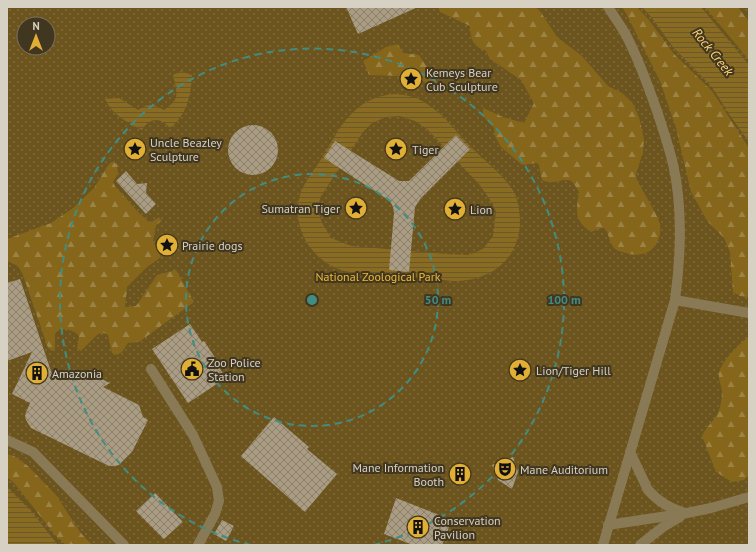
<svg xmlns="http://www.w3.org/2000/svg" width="756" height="552" font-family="'PT Sans',sans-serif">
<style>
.grass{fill:url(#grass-dots);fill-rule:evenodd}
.forest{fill:url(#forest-firs)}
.water{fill:url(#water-rules);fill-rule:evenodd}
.building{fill:url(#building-cross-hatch)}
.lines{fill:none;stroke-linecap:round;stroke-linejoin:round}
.minor{stroke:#897955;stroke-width:10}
.ring{fill:none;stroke:#418d83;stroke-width:2;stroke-dasharray:7 5}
.labels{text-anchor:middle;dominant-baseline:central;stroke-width:4;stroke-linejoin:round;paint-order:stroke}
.poi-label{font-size:12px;fill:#d7d1c3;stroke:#41361f;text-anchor:start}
.park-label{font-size:12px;fill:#eeb935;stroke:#41361f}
.water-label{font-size:13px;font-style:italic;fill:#ffd478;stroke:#41361f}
.centre{fill:#418d83;stroke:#41361f;stroke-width:2}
.ring-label{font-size:12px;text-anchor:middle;font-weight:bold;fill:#418d83;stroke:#41361f;stroke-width:4;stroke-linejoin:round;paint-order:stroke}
</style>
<defs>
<pattern id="grass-dots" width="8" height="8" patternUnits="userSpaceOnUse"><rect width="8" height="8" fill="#6b541d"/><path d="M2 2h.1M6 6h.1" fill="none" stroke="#7f6c3c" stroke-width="1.8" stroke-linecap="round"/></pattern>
<pattern id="forest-firs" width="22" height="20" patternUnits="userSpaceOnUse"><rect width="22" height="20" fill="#85661b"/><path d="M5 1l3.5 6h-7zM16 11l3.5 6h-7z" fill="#9b8245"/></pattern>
<pattern id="water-rules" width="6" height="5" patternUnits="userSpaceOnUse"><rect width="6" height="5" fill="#896b21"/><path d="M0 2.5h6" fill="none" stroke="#6c592b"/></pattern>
<pattern id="building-cross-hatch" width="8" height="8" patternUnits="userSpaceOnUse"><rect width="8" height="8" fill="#a99c82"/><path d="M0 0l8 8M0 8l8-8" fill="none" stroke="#8a806c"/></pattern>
</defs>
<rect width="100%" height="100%" fill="#41361f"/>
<path class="grass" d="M7 7H749V545H7ZM24 24H48V48H24Z"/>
<g class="forest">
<path d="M438 7H535L540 11 557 37 582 56 608 86 622 93 632 102 639 117 644 139 643 152 636 174 637 180C642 190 658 215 660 224 663 245 647 260 626 253 623 252 618 251 615 249 610 244 609 236 606 229L602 228 591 232C574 221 576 211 579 192 577 189 574 183 571 181 564 177 552 186 542 180L539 165 537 163 522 165 501 147 495 136 494 128 483 116V108L503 117 524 123 534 103 521 80 490 59 486 51C473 47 470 38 470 26L440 12Z"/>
<polygon points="622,7 637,7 648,19 674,54 712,91 749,148 749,297 740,296 733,292 730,252 724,238 708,222 691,192 676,128 660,81 627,15"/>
<polygon points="705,7 738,7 749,22 749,60"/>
<polygon points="398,44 403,53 419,55 445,94 423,81 400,76 369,75 363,61 386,47"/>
<path d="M112 162 117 164 118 174 113 182 115 186 138 212 150 223 159 217 162 221 156 225 153 241 161 257 146 268 127 287 125 307 136 306 157 275 176 270 194 302 139 342 128 343 122 352 117 355 112 353 108 335 104 333 98 334 81 351 77 348 79 336C75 330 66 329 59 329L55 334V349L52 351 48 348 23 275 18 266 7 261V239L51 223 73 208 94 188 109 164Z"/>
<path d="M749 337V459L748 476 744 480 732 482 716 472 702 436C706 426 716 420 719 410 721 405 722 397 722 391 721 385 718 378 719 373 721 362 740 342 749 337Z"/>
<polygon points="7,454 14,456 28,466 56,495 80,532 92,545 66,545 55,535 15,484 7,477"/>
</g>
<g class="water">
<polygon points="642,7 701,7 749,65 749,142 731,117 712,87 673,47 652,18"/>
<path d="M181 71 192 75C191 95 187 115 170 128 161 117 150 117 142 130 127 122 112 115 105 99L119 98 138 110C150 103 152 104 164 110 181 99 177 93 173 75Z"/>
<path d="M395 94C407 95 417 97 427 104 445 115 457 133 472 148 486 162 504 175 514 192 519 202 520 214 520 225 517 262 489 281 453 281 431 279 409 276 386 275 368 273 346 275 330 265 305 251 291 220 301 192 306 179 316 168 323 156 342 124 355 97 395 94ZM400 116 415 121 426 128 479 184 493 204 496 212 493 236 483 249 469 255 446 254 351 246 331 238 322 223 317 209 321 196 363 132 372 123 386 117Z"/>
<polygon points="7,487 31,511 58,545 7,545"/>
</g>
<g class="building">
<polygon points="346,7 418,7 358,34"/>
<circle cx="253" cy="150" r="25"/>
<polygon points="456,135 470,149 421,198 415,207 409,272 389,270 394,213 393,207 390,201 324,158 335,141 399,181 409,181"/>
<polygon points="126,171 137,184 147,183 146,193 156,204 146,214 116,181"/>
<polygon points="20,279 53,377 70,373 80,374 82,370 110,383 103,387 139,405 143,417 148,420 132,452 119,465 115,466 109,466 31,428 26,420 25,415 30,403 12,394 32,352 7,361 7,283"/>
<polygon points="190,324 202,342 204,341 216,359 214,360 226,378 188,403 152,349"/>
<polygon points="274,417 309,447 307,449 337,474 305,512 241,456"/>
<polygon points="513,457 518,472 512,489 498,480 492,465"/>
<polygon points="155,493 183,522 164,539 136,511"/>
<polygon points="396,498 452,520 442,545 413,545 384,534"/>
<polygon points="222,520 234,526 226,541 214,534"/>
</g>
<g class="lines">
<g class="minor">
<polyline points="675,300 749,313"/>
<polyline points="151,369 193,435 217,487 219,501 215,514 198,545"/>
<polyline points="7,440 33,452 124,545"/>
<path d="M630 452 648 490C659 502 669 508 685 513"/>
<polyline points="608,525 687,513 711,508 749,497"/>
<path d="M603 545 675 300C681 255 683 208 673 164 669 147 663 130 658 114 649 88 639 60 626 35 621 26 614 16 608 7"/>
<polyline points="640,545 663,527 680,517"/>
</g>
</g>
<g class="ring">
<circle cx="312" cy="300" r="126"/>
<path d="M251 545A252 252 0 1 1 373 545"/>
</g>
<defs>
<g id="sight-disc" transform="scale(1.15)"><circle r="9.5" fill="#e1af34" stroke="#41361f"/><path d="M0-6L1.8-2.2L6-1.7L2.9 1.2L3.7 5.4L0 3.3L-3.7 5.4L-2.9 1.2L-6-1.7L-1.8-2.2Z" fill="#111"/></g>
<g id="civic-disc" transform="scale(1.15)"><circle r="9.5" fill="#e1af34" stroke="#41361f"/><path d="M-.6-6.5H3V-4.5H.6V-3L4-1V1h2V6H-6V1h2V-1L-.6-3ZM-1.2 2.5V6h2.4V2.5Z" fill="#111"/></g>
<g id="building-disc" transform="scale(1.15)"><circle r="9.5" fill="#e1af34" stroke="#41361f"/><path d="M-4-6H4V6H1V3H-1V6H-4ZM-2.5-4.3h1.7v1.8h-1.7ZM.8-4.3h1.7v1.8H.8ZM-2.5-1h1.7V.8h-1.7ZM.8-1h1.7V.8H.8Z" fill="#111"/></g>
<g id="theatre-disc" transform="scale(1.15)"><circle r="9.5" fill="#e1af34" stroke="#41361f"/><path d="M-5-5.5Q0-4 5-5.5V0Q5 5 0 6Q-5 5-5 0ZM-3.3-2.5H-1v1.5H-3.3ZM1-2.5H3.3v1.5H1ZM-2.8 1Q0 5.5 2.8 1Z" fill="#111"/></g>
</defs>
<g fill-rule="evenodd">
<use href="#sight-disc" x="411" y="79"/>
<use href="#sight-disc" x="135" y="149"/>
<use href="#sight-disc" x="396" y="149"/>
<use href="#sight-disc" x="356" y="208"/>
<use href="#sight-disc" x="455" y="209"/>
<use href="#sight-disc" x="167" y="245"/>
<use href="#civic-disc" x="192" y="369"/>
<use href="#sight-disc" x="520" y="370"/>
<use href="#building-disc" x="37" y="373"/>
<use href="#theatre-disc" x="505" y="469"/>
<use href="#building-disc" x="460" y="474"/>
<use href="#building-disc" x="418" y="527"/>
</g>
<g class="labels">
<g class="poi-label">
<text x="426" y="72">Kemeys Bear<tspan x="426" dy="14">Cub Sculpture</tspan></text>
<text x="150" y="142">Uncle Beazley<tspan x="150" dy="14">Sculpture</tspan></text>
<text x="412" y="149">Tiger</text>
<text x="340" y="208" text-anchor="end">Sumatran Tiger</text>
<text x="470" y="209">Lion</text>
<text x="182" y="245">Prairie dogs</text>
<text x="208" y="362">Zoo Police<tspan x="208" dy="14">Station</tspan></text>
<text x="536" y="370">Lion/Tiger Hill</text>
<text x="52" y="373">Amazonia</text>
<text x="444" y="467" text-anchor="end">Mane Information<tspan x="444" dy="14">Booth</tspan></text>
<text x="520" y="469">Mane Auditorium</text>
<text x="434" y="520">Conservation<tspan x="434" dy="14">Pavilion</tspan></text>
</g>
<g class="park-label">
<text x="378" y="276">National Zoological Park</text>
</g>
<g class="water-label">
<text transform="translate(713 52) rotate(51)">Rock Creek</text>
</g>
</g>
<circle cx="312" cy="300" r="6" class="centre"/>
<g class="ring-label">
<text x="438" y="304">50 m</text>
<text x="564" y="304">100 m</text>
</g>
<rect width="756" height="552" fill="none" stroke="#d7d1c3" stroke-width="16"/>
<g transform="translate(36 36)"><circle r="19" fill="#41361f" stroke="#7d7461"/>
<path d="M0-3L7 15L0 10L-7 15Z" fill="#e1af34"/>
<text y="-6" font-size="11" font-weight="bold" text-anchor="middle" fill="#d7d1c3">N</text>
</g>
</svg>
